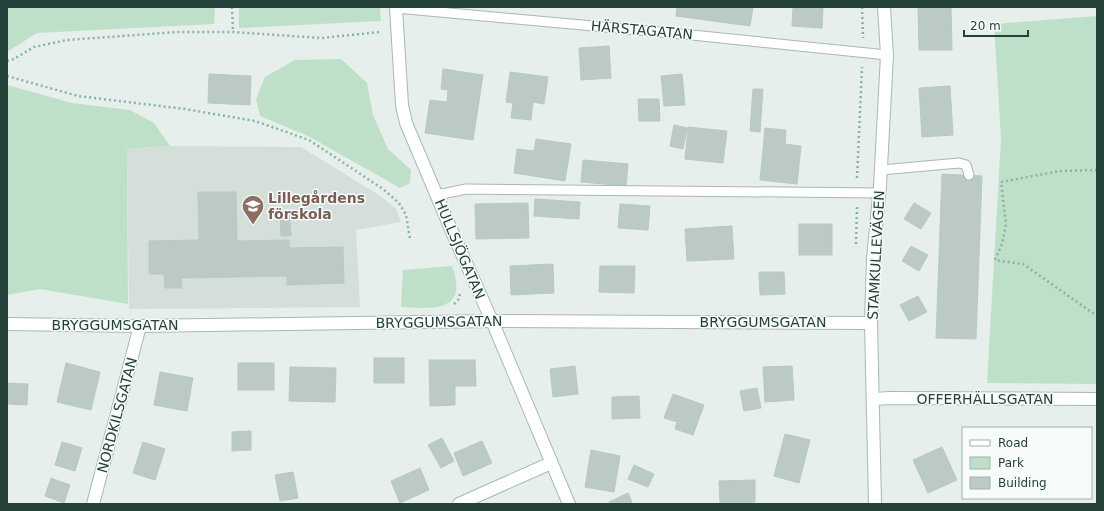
<svg xmlns="http://www.w3.org/2000/svg" width="1104" height="511" font-family="'DejaVu Sans',sans-serif">
<style>
.built{fill:#d4dfda}
.green{fill:#bfe0c8}
.building{fill:#bbcac4;stroke:#b8c9c2}
.lines{fill:none;stroke-linecap:round;stroke-linejoin:round}
.lane-casing{stroke:#a8b8b2;stroke-width:11}
.street-casing{stroke:#a8b8b2;stroke-width:14}
.path{stroke:#86b3a5;stroke-width:2.5;stroke-dasharray:2 3;stroke-linecap:butt}
.lane{stroke:#fff;stroke-width:9}
.street{stroke:#fff;stroke-width:12}
.labels{text-anchor:middle;dominant-baseline:central;stroke-width:3;stroke-linejoin:round;paint-order:stroke}
.street-label{font-size:14px;fill:#24423a;stroke:#f7fbf9}
.education-label{font-size:14px;font-weight:bold;fill:#785e54;stroke:#f7fbf9;text-anchor:start}
</style>
<rect width="100%" height="100%" fill="#e6efeb"/>
<polygon class="built" points="170,146 301,147 382,197 396,209 401,222 356,230 360,307 129,309 127,149"/>
<g class="green">
<polygon points="7,7 215,7 214,24 37,33 7,52"/>
<polygon points="239,7 380,7 381,21 239,28"/>
<polygon points="1097,16 1097,384 987,383 1001,139 994,24"/>
<polygon points="341,59 367,83 373,115 388,149 411,170 410,183 400,188 308,136 260,116 256,99 265,77 295,60"/>
<polygon points="7,85 72,103 130,110 154,123 170,146 127,149 128,304 40,289 7,295"/>
<path d="M452 266C469 312 434 309 401 307L403 270Z"/>
</g>
<g class="building">
<polygon points="677,7 753,7 750,26 676,16"/>
<polygon points="793,7 823,7 822,28 792,26"/>
<polygon points="918,7 951,7 952,50 919,50"/>
<polygon points="609,46 611,78 581,80 579,48"/>
<polygon points="443,69 483,75 473,140 425,133 430,100 447,102 448,90 441,89"/>
<polygon points="510,72 548,77 544,104 533,102 531,120 511,118 513,103 506,102"/>
<polygon points="209,74 251,76 250,105 208,103"/>
<polygon points="682,74 685,105 664,106 661,76"/>
<polygon points="950,86 953,135 922,137 919,88"/>
<polygon points="753,89 763,89 760,132 750,131"/>
<polygon points="638,99 659,99 660,121 639,121"/>
<polygon points="674,125 687,128 683,149 670,146"/>
<polygon points="688,127 727,131 723,163 685,159"/>
<polygon points="765,128 786,130 785,144 801,146 797,184 760,180"/>
<polygon points="536,139 571,144 565,181 514,173 517,149 534,151"/>
<polygon points="583,160 628,164 626,186 581,182"/>
<polygon points="942,174 982,176 976,339 936,338"/>
<polygon points="198,192 236,192 237,241 289,240 289,248 343,247 344,283 287,285 287,276 181,278 182,288 165,288 164,274 149,274 149,241 199,240"/>
<polygon points="535,199 580,202 579,219 534,216"/>
<polygon points="528,203 529,238 476,239 475,204"/>
<polygon points="914,203 931,213 921,229 904,219"/>
<polygon points="620,204 650,206 648,230 618,228"/>
<polygon points="289,213 291,236 281,236 280,214"/>
<rect x="799" y="224" width="33" height="31"/>
<polygon points="732,226 734,259 687,261 685,229"/>
<polygon points="911,246 928,255 919,271 902,261"/>
<polygon points="553,264 554,293 511,295 510,266"/>
<polygon points="600,266 635,266 634,293 599,292"/>
<polygon points="759,272 784,272 785,294 760,295"/>
<polygon points="918,296 927,312 909,321 900,305"/>
<rect x="374" y="358" width="30" height="25"/>
<polygon points="429,360 475,360 476,386 455,386 455,405 430,406"/>
<polygon points="66,363 100,372 91,410 57,402"/>
<rect x="238" y="363" width="36" height="27"/>
<polygon points="575,366 578,394 553,397 550,369"/>
<polygon points="792,366 794,400 765,402 763,367"/>
<polygon points="290,367 336,368 335,402 289,401"/>
<polygon points="160,372 193,378 187,411 154,405"/>
<polygon points="7,383 28,384 27,405 7,404"/>
<polygon points="757,388 761,408 744,411 740,391"/>
<polygon points="673,394 704,405 693,435 675,429 677,422 664,418"/>
<polygon points="639,396 640,418 612,419 612,397"/>
<polygon points="251,431 251,450 232,451 232,432"/>
<polygon points="785,434 810,440 799,483 774,476"/>
<polygon points="442,438 454,461 441,468 428,445"/>
<polygon points="482,441 492,463 463,476 454,453"/>
<polygon points="62,442 82,448 75,471 55,465"/>
<polygon points="143,442 165,449 155,480 133,473"/>
<polygon points="942,447 957,480 928,493 913,460"/>
<polygon points="591,450 620,456 614,492 585,487"/>
<polygon points="634,465 654,474 648,487 628,479"/>
<polygon points="420,468 429,490 400,503 391,481"/>
<polygon points="293,472 298,498 280,501 275,475"/>
<polygon points="51,478 70,485 64,503 45,496"/>
<polygon points="755,480 755,502 720,503 719,481"/>
<polygon points="628,493 632,502 629,504 610,504 609,502"/>
</g>
<g class="lines">
<g class="lane-casing">
<g id="lane">
<polyline points="396,8 692,35 887,55"/>
<polyline points="881,170 959,163 966,165 969,175"/>
<polyline points="437,195 466,189 879,193"/>
</g>
</g>
<g class="street-casing">
<g id="street">
<polyline points="396,8 402,105 406,123 453,234 492,321 569,504"/>
<polyline points="7,324 140,326 492,321 871,323"/>
<polyline points="874,399 890,398 1097,399"/>
<polyline points="93,504 140,326"/>
<polyline points="459,504 551,463"/>
<polyline points="875,504 871,323 873,259 880,186 887,55 884,7"/>
</g>
</g>
<g class="path">
<polyline points="232,7 233,32"/>
<polyline points="862,7 863,38"/>
<polyline points="7,61 14,59 34,47 67,40 177,32 233,32 321,38 380,32"/>
<polyline points="7,76 78,96 185,109 255,121 309,140 383,189 399,203 406,215 410,239"/>
<polyline points="1097,170 1060,171 1001,182 1006,224 1002,244 995,260 1023,264 1097,316"/>
<polyline points="857,178 862,67"/>
<polyline points="856,244 857,207"/>
<polyline points="454,304 459,299 460,293"/>
</g>
<use href="#lane" class="lane"/>
<use href="#street" class="street"/>
</g>
<defs>
<g id="school-pin" transform="scale(1.15)"><path d="M0 17L-7.5 6A9.5 9.5 0 1 1 7.5 6Z" fill="#8d6e63" stroke="#f7fbf9"/><path d="M0-5L7-2L0 1L-7-2ZM-4 1L0 2.5L4 1V4Q0 6-4 4Z" fill="#fff"/></g>
</defs>
<g fill-rule="evenodd">
<use href="#school-pin" x="253" y="206"/>
</g>
<g class="labels">
<g class="street-label">
<text transform="translate(642 30) rotate(5)">HÄRSTAGATAN</text>
<text transform="translate(460 249) rotate(67)">HULLSJÖGATAN</text>
<text transform="translate(876 255) rotate(-87)">STAMKULLEVÄGEN</text>
<text transform="translate(439 322) rotate(-1)">BRYGGUMSGATAN</text>
<text x="763" y="322">BRYGGUMSGATAN</text>
<text x="115" y="325">BRYGGUMSGATAN</text>
<text x="985" y="399">OFFERHÄLLSGATAN</text>
<text transform="translate(117 415) rotate(-75)">NORDKILSGATAN</text>
</g>
<g class="education-label">
<text x="268" y="198">Lillegårdens<tspan x="268" dy="16">förskola</tspan></text>
</g>
</g>
<rect width="1104" height="511" fill="none" stroke="#24423a" stroke-width="16"/>
<rect x="962" y="427" width="130" height="72" fill="#f7fbf9" stroke="#a3b1ad"/>
<rect x="970" y="440" width="20" height="6" fill="#ffffff" stroke="#a3b1ad"/>
<text x="998" y="447" font-size="12" fill="#24423a">Road</text>
<rect x="970" y="457" width="20" height="12" fill="#bfe0c8" stroke="#a3b1ad"/>
<text x="998" y="467" font-size="12" fill="#24423a">Park</text>
<rect x="970" y="477" width="20" height="12" fill="#bbcac4" stroke="#a3b1ad"/>
<text x="998" y="487" font-size="12" fill="#24423a">Building</text>
<path d="M964 30v6h64v-6" fill="none" stroke="#24423a" stroke-width="2"/>
<text x="970" y="30" font-size="12" fill="#24423a" stroke="#f7fbf9" stroke-width="3" paint-order="stroke">20 m</text>
</svg>
